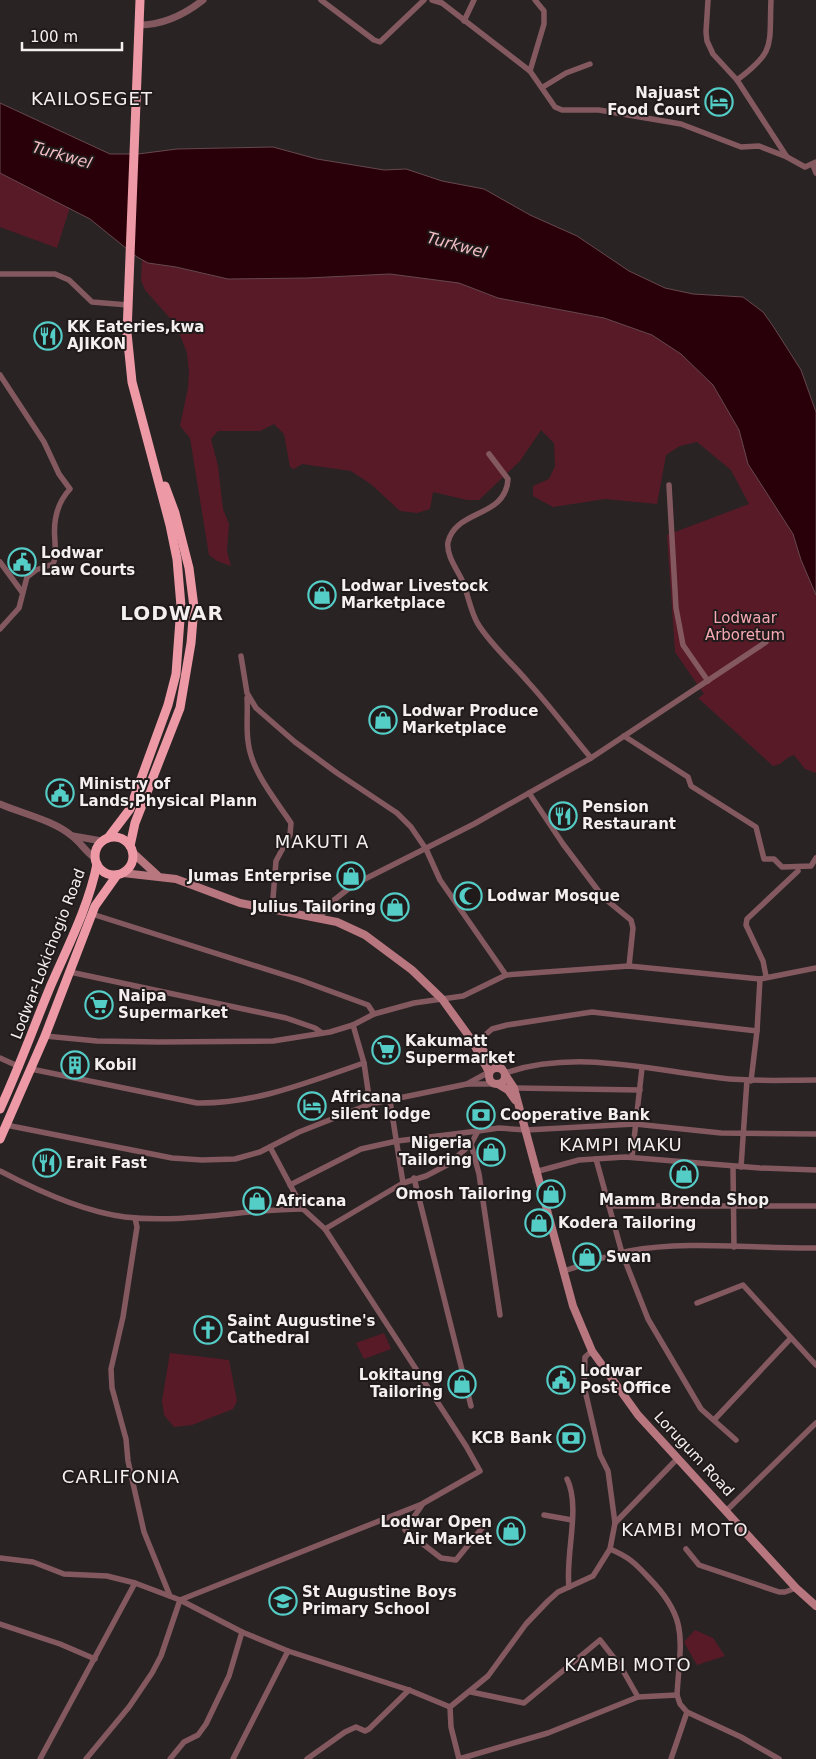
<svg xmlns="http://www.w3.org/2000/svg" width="816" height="1759" font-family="'DejaVu Sans',sans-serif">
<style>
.green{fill:#591a28}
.water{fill:#290009;stroke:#66484e}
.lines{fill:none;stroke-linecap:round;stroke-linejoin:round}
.minor{stroke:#83595f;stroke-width:5.5}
.tertiary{stroke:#83595f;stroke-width:7}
.secondary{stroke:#b8767f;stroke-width:8}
.trunk{stroke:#ee9aa6;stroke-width:9}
.labels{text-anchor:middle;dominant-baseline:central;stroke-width:4;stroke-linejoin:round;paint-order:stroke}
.poi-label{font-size:15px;font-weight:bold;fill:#f4f0f0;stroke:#201a1b;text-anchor:start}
.park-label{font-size:15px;fill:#f6a9b3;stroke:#201a1b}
.street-label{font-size:15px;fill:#f4f0f0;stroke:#201a1b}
.water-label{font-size:16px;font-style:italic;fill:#f2bdc3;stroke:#201a1b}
.quarter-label{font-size:18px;letter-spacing:1px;fill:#f4f0f0;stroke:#201a1b}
.district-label{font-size:20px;font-weight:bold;letter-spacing:1px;fill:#f4f0f0;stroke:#201a1b}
</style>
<rect width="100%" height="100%" fill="#292324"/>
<g class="green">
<polygon points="0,173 70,207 57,248 0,227"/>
<path d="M142 260 228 279 307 278 390 274 459 283 498 298 604 318 652 335 681 354 713 385 739 430 763 487 793 534 801 560 816 595V773L805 769 794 755C785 757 783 765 773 766L698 698 704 694 675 652 667 535 749 504 731 470 697 442 680 446 666 455 657 504 605 499 553 507 533 496V486L549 479 555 466 554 443 541 430 520 461 479 500H467L433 492 430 509 417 513 400 511 372 485 351 471 302 464 294 469 290 467 284 434 274 424 260 431H218L211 439 218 466 223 509 229 524 227 551 231 566 217 561 209 555 190 438 180 426 188 388 189 372 187 353 176 325 145 290 141 280Z"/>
<polygon points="384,1333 391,1349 364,1359 356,1343"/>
<polygon points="170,1353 229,1360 237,1401 233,1409 192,1425 174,1427 164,1415 162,1401"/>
<polygon points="695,1630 713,1638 725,1656 697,1665 684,1642"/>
</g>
<polygon class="water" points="0,103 110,154 138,154 177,149 273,147 317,159 384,170 406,169 442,181 484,189 530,215 577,236 629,271 665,288 693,294 743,297 763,312 773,326 801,370 816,412 816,595 801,560 793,534 748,464 739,430 713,385 681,354 652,335 604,318 498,298 459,283 390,274 307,278 228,279 176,267 148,263 137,257 90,219 0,173"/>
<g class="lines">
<g class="minor">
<polyline points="321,0 374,40 380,42 424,0"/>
<polyline points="432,0 442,3 530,71 555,107 562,110 599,110 681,124 741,147 759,146 787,157 805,167 816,162"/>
<polyline points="708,0 706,32 707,41 713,54 737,80 787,157"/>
<polyline points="464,21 474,0"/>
<polyline points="530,71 544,24 544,11 535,0"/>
<path d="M737 80C776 51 769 46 771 0"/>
<polyline points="543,87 566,73 590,64"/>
<polyline points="813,165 816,173"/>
<polyline points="0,274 55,274 69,280 92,302 128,305"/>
<path d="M0 375 44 442 59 474 70 489C57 503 53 522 55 541 55 550 57 556 53 564L36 570 27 577 19 608 0 629"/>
<path d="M489 454 508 479C506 518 456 509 448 542 446 554 456 568 461 578 468 592 470 611 478 624 491 645 512 663 528 682 550 706 570 733 591 758"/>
<polyline points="669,485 676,608 683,645 708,681"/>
<polyline points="0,562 22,592"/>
<polyline points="241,656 247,693 256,708 295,742 337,773 397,813 411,827 426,849 440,880 506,975"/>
<path d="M247 698C248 713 246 727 248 741 251 771 275 799 291 823L290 835 276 861 272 911"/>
<polyline points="624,736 688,777 691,786 756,827 764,859 774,859 782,867 811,866 816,858"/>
<polyline points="529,793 563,844 603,897 631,920 633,928 629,966"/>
<polyline points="92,914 300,980 368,1005 374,1014"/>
<polyline points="320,918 328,905 353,885 474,824 591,758 766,642"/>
<polyline points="70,972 286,1018 315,1028 322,1033"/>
<polyline points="766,976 763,961 746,925 747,919 798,871"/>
<polyline points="353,1025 364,1063 370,1104"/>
<polyline points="45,1036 97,1041 159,1042 273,1041 330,1032 353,1025 374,1014 414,1003 463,996 506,975 629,966 760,979 816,968"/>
<polyline points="476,1043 492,1029 507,1025 592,1012 757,1031"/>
<polyline points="0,1058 20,1067"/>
<path d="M31 1069 197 1103C256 1104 308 1082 364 1063"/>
<path d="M505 1073C576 1049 649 1070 721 1078 752 1082 784 1080 816 1080"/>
<polyline points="751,1081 757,1031 760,979"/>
<polyline points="467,1084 495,1084"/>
<polyline points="514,1088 640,1090"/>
<polyline points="390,1101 403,1183"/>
<polyline points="6,1125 172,1158 202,1160 235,1159 260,1152 299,1132 370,1104 467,1084 489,1072"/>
<polyline points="471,1144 479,1174 500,1315"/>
<polyline points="632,1157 642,1068"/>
<polyline points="596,1159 622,1253 648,1319 701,1409 736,1440"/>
<polyline points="733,1166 734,1247"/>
<polyline points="741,1167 747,1080"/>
<path d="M0 1171C36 1190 84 1212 125 1217 184 1224 244 1209 303 1209"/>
<polyline points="535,1172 579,1160 625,1157 760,1168 816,1170"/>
<polyline points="414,1178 471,1406"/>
<polyline points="290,1185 361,1149 397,1141 478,1131"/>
<polyline points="609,1206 816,1206"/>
<polyline points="135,1218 137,1227 123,1317 111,1369 112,1388 126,1439 128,1461 144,1532 170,1596"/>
<polyline points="325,1229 403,1183 426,1176 449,1164 471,1144 478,1131 499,1128 526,1130 635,1124 721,1133 816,1134"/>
<path d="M564 1271C585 1264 607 1255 629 1251 686 1240 758 1249 816 1248"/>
<polyline points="697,1303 743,1285 816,1365"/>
<polyline points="714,1420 790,1339"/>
<path d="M567 1479C581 1507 565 1555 569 1587"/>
<polyline points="422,1505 405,1530 441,1558 456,1560 487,1522"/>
<polyline points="727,1510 816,1423"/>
<polyline points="544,1515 572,1520"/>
<polyline points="615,1523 677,1459"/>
<path d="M610 1549C629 1557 635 1563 649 1578 690 1620 680 1641 677 1695L680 1704 687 1712 671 1759"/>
<polyline points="686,1549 699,1565 779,1592 785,1592 796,1588"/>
<polyline points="0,1558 33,1562 64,1574 107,1576 135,1583 180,1600 242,1632 288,1651 409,1690 450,1707"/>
<polyline points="0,1624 60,1644 95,1659"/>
<polyline points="471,1692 524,1703 600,1640 621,1667 638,1697"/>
<polyline points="687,1712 741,1737 779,1759"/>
<polyline points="40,1759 135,1583"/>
<polyline points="86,1759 129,1707 152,1673 161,1656 180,1600 422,1504 480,1471 466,1446 325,1229 303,1209 270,1147"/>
<polyline points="170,1759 184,1742 198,1735 206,1724 229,1676 242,1632"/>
<polyline points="233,1759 288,1651"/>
<polyline points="307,1759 345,1732 356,1727 365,1731 369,1729 409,1690"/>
<polyline points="459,1759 451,1727 450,1707 488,1676 526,1624 548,1601 558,1592 593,1576 610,1549 615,1523 608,1471 600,1455 584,1386 585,1357 592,1351"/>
<polyline points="459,1759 548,1733 638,1697 677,1695"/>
</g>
<g class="tertiary">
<path d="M139 25C164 25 184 15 203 0"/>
<path d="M0 804C23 814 53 820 72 836 81 843 86 852 95 858"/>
<polyline points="73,836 102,841"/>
</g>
<g class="secondary">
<polyline points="132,852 157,875"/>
<polyline points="123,873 176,879 240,903 337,922 365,935 412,970 442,999 471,1039 489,1072"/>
<polyline points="476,1044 502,1069"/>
<circle cx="497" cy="1076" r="8"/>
<polyline points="506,1076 514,1088 573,1306 592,1351 638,1415 796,1588 816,1606"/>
<polyline points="498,1084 508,1090 515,1100"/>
</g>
<g class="trunk">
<circle cx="114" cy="856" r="19"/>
<polyline points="108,838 130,809 168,705 176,674 181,606 177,559 170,525 132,382 127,333 140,0"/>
<polyline points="130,846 135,823 180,708 191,643 194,607 189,568 175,513 165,486"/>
<path d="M0 1109C19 1068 34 1026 51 985 68 946 89 905 97 864"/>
<polyline points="0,1139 45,1036 95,906 117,875"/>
</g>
</g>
<defs>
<g id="hotel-ring" transform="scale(1.4375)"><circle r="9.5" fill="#201a1b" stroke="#54cdc7" stroke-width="1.5"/><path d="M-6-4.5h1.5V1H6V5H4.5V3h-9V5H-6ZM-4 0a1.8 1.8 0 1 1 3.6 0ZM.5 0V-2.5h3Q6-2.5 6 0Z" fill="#54cdc7"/></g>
<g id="restaurant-ring" transform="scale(1.4375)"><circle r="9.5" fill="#201a1b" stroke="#54cdc7" stroke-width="1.5"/><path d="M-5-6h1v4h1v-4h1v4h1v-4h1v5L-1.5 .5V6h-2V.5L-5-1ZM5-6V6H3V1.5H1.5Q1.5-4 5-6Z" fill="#54cdc7"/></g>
<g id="civic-ring" transform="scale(1.4375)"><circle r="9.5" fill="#201a1b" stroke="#54cdc7" stroke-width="1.5"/><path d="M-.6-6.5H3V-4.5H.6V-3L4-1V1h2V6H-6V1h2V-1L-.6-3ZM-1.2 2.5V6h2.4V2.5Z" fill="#54cdc7"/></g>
<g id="shop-ring" transform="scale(1.4375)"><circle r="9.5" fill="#201a1b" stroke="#54cdc7" stroke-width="1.5"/><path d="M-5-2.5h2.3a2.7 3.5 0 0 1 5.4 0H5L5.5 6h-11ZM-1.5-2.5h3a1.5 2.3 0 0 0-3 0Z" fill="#54cdc7"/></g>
<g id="mosque-ring" transform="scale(1.4375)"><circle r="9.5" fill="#201a1b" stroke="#54cdc7" stroke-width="1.5"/><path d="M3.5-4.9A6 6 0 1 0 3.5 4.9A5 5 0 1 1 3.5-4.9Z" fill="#54cdc7"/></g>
<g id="supermarket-ring" transform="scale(1.4375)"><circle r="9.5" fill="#201a1b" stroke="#54cdc7" stroke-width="1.5"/><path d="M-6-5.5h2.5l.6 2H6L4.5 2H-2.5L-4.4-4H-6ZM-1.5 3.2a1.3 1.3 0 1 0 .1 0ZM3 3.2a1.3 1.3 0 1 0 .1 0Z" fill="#54cdc7"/></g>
<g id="building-ring" transform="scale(1.4375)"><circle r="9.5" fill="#201a1b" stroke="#54cdc7" stroke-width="1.5"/><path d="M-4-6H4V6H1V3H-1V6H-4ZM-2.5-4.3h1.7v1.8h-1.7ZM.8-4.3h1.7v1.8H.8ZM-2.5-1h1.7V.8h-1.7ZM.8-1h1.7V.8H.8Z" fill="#54cdc7"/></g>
<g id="bank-ring" transform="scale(1.4375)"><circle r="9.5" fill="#201a1b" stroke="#54cdc7" stroke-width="1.5"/><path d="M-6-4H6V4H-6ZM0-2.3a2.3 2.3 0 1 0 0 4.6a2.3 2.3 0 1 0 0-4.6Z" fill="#54cdc7"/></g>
<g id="church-ring" transform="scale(1.4375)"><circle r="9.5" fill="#201a1b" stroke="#54cdc7" stroke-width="1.5"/><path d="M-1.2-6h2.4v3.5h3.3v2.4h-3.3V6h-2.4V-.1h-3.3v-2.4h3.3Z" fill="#54cdc7"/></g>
<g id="school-ring" transform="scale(1.4375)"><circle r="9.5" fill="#201a1b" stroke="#54cdc7" stroke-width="1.5"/><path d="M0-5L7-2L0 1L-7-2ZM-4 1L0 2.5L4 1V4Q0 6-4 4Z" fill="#54cdc7"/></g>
</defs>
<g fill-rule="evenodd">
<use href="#hotel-ring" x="719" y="102"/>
<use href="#restaurant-ring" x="48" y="336"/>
<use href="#civic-ring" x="22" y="562"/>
<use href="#shop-ring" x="322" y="595"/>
<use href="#shop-ring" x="383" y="720"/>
<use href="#civic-ring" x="60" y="793"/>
<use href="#restaurant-ring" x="563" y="816"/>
<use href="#shop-ring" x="351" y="876"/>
<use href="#mosque-ring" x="468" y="896"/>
<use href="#shop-ring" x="395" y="907"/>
<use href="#supermarket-ring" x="99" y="1005"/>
<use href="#supermarket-ring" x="386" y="1050"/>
<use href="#building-ring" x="75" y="1065"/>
<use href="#hotel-ring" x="312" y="1106"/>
<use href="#bank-ring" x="481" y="1115"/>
<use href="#shop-ring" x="491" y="1152"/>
<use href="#restaurant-ring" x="47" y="1163"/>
<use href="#shop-ring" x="684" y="1174"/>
<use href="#shop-ring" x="551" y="1194"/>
<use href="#shop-ring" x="257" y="1201"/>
<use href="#shop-ring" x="539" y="1223"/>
<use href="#shop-ring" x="587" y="1257"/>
<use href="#church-ring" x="208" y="1330"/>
<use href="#civic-ring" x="561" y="1380"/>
<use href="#shop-ring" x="462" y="1384"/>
<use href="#bank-ring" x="571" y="1438"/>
<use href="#shop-ring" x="511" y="1531"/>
<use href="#school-ring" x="283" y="1601"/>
</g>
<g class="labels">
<g class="poi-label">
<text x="700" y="93" text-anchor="end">Najuast<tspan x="700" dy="17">Food Court</tspan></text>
<text x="67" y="327">KK Eateries,kwa<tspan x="67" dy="17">AJIKON</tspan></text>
<text x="41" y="553">Lodwar<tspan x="41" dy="17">Law Courts</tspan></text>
<text x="341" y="586">Lodwar Livestock<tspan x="341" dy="17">Marketplace</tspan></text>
<text x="402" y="711">Lodwar Produce<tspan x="402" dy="17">Marketplace</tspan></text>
<text x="79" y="784">Ministry of<tspan x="79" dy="17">Lands,Physical Plann</tspan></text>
<text x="582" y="807">Pension<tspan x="582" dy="17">Restaurant</tspan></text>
<text x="332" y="876" text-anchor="end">Jumas Enterprise</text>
<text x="487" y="896">Lodwar Mosque</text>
<text x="376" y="907" text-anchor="end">Julius Tailoring</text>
<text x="118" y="996">Naipa<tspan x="118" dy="17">Supermarket</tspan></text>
<text x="405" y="1041">Kakumatt<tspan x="405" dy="17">Supermarket</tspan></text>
<text x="94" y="1065">Kobil</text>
<text x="331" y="1097">Africana<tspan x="331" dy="17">silent lodge</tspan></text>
<text x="500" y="1115">Cooperative Bank</text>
<text x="472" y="1143" text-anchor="end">Nigeria<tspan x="472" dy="17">Tailoring</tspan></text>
<text x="66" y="1163">Erait Fast</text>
<text x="532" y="1194" text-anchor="end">Omosh Tailoring</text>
<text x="684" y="1200" text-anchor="middle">Mamm Brenda Shop</text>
<text x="276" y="1201">Africana</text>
<text x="558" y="1223">Kodera Tailoring</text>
<text x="606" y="1257">Swan</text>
<text x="227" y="1321">Saint Augustine's<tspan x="227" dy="17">Cathedral</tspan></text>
<text x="580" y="1371">Lodwar<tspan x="580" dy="17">Post Office</tspan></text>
<text x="443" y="1375" text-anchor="end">Lokitaung<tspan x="443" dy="17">Tailoring</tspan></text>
<text x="552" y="1438" text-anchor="end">KCB Bank</text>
<text x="492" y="1522" text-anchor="end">Lodwar Open<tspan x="492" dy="17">Air Market</tspan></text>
<text x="302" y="1592">St Augustine Boys<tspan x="302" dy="17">Primary School</tspan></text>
</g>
<g class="park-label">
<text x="745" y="618">Lodwaar<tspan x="745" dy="17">Arboretum</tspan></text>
</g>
<g class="street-label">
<text transform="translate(48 954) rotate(-69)">Lodwar-Lokichogio Road</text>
<text transform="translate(694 1454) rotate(47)">Lorugum Road</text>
</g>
<g class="water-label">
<text transform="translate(62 155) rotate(16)">Turkwel</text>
<text transform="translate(457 245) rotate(15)">Turkwel</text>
</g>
<g class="quarter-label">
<text x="92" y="98">KAILOSEGET</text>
<text x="322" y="841">MAKUTI A</text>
<text x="621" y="1144">KAMPI MAKU</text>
<text x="121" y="1476">CARLIFONIA</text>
<text x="685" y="1529">KAMBI MOTO</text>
<text x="628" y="1664">KAMBI MOTO</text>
</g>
<g class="district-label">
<text x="172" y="613">LODWAR</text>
</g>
</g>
<path d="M22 42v8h100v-8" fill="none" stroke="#f4f0f0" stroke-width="2.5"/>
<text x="30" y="42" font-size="15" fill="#f4f0f0" stroke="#201a1b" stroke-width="4" paint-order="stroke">100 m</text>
</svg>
